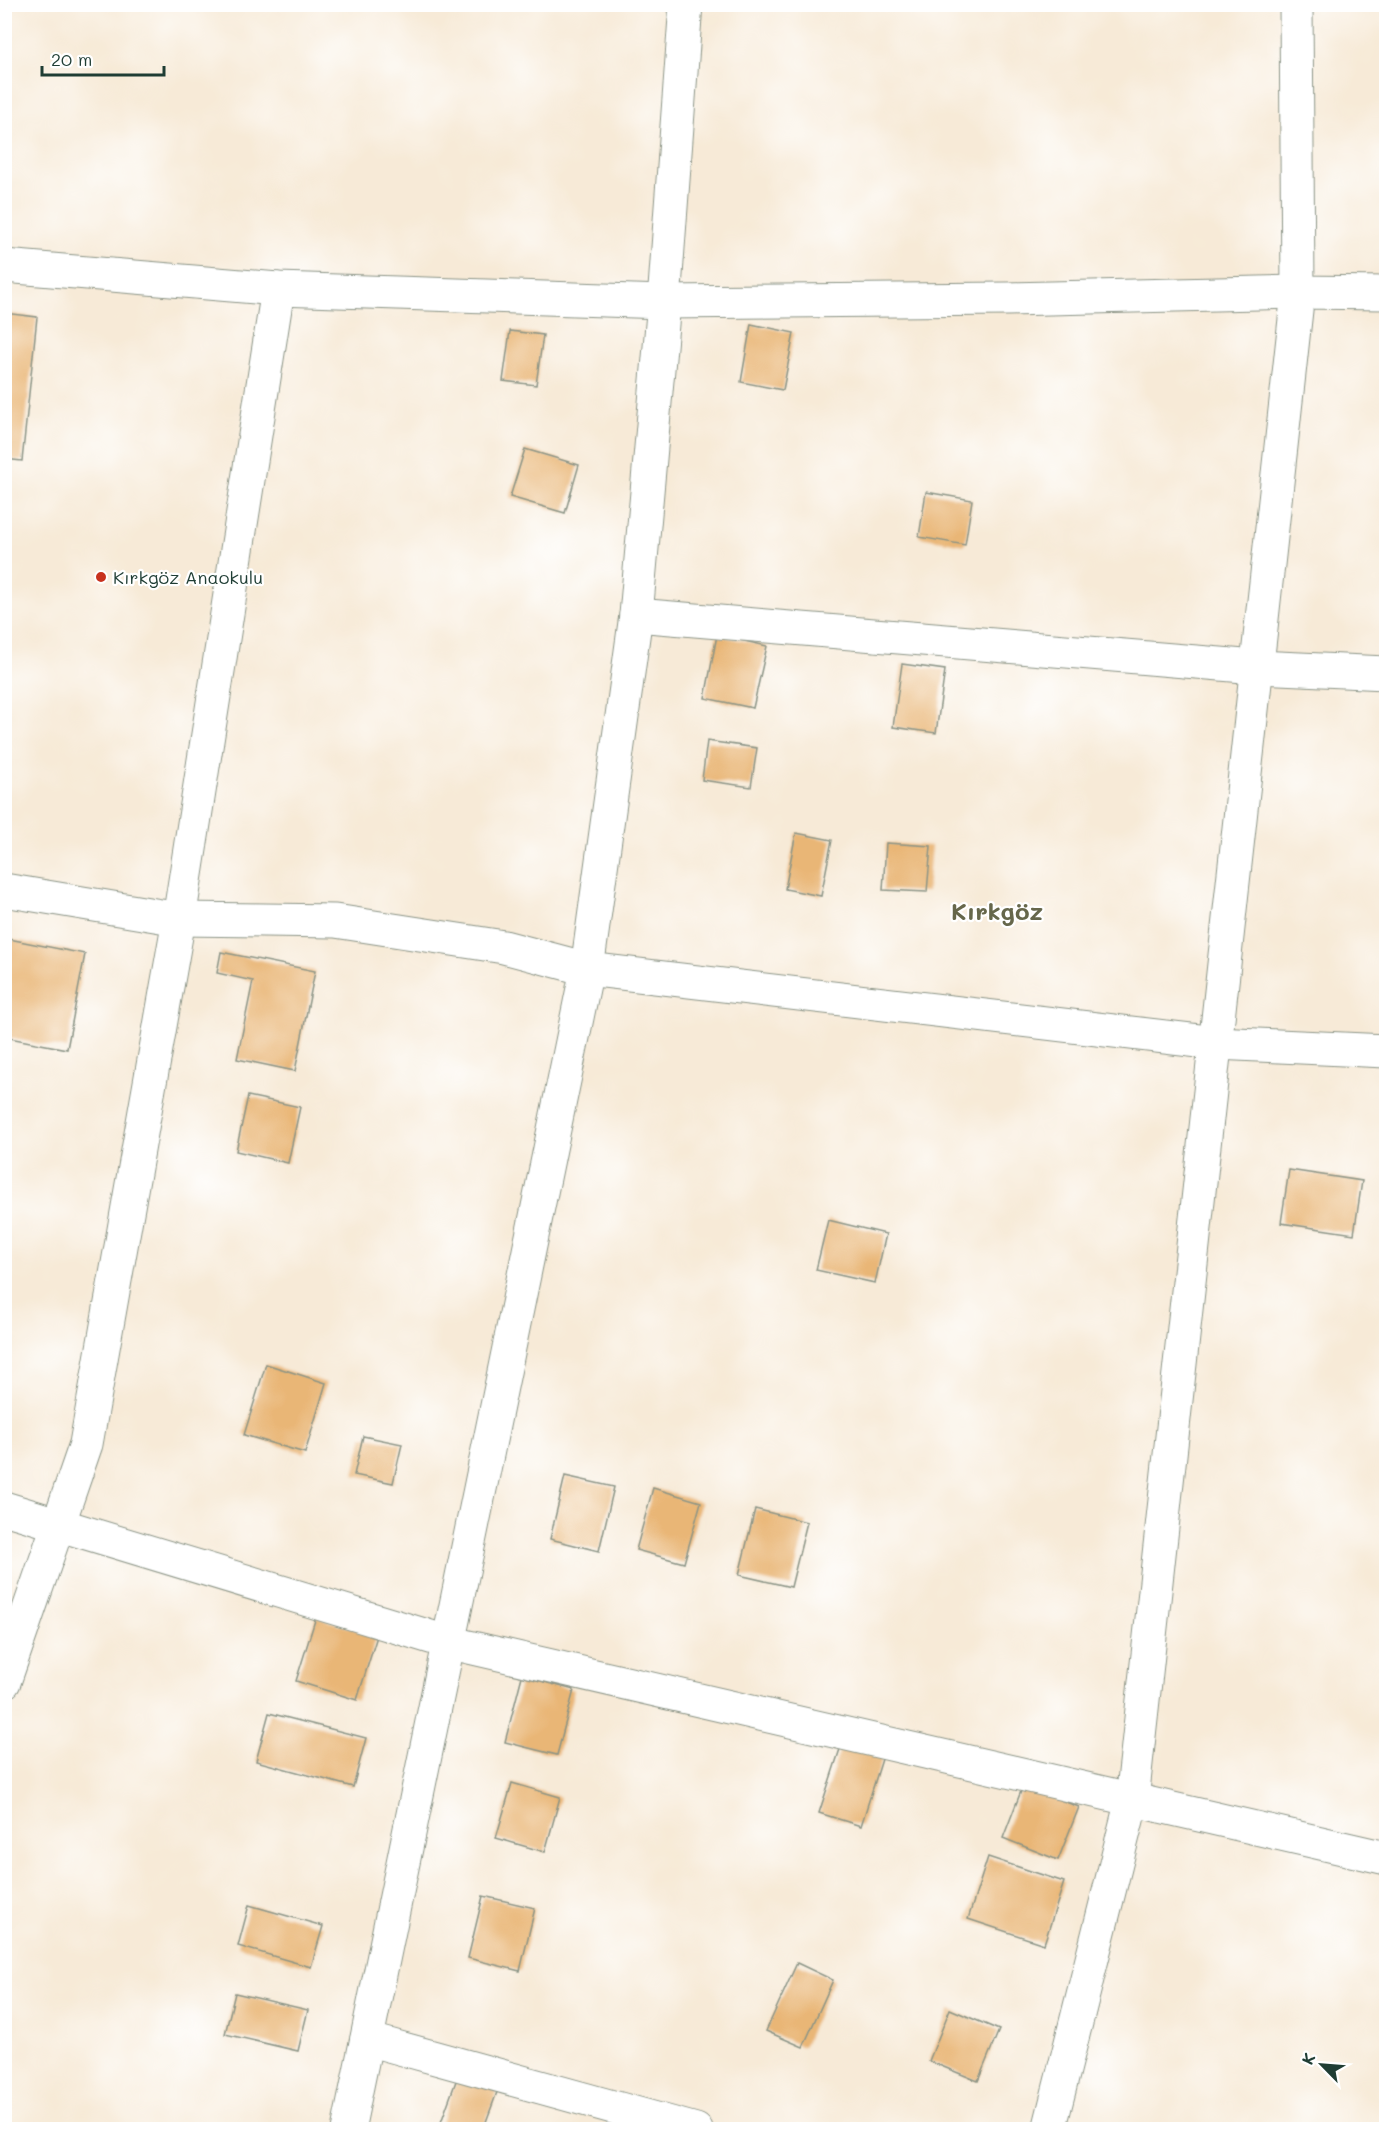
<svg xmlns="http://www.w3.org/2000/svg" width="1391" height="2134" font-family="Mali,sans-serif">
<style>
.building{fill:#e9b676}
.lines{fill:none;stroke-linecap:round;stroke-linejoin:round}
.street-casing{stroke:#8b9486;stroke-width:35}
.street{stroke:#fff;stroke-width:33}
.poi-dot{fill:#c8321e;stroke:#fff;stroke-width:2}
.labels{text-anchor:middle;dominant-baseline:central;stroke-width:4.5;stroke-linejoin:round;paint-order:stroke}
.poi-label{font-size:18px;fill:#1f3d34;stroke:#fff;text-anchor:start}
.district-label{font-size:24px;font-weight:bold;fill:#66674b;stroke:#fff}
</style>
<rect width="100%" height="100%" fill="#fff"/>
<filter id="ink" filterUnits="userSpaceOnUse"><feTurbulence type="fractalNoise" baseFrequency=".0167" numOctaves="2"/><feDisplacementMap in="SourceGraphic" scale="12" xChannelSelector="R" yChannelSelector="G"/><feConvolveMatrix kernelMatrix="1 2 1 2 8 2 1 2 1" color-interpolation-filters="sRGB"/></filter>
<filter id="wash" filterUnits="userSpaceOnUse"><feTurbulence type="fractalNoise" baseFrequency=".008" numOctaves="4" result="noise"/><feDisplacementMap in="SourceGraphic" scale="24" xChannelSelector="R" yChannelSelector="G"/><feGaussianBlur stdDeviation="1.35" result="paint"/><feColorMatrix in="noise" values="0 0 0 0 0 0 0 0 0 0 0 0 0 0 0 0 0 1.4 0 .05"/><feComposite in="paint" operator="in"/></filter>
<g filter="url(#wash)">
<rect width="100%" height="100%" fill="#f7ead7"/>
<g id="blocks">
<g class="building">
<polygon points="4,313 37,317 22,461 4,459"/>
<polygon points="751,324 794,333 783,390 741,382"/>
<polygon points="510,331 543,335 536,385 503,381"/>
<polygon points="525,449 579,465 565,513 510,497"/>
<polygon points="926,492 972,500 965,545 919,537"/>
<polygon points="717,635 767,646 753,708 705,698"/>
<polygon points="902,664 945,670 936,733 893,727"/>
<polygon points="707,741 757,748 751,787 702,780"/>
<polygon points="796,833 832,840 821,896 785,889"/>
<polygon points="886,843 931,846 927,892 883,890"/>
<polygon points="4,938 85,954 67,1049 4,1037"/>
<polygon points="221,952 315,971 295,1071 237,1059 253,981 217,973"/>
<polygon points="248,1096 300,1107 288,1163 236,1151"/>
<polygon points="1289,1170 1362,1181 1354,1234 1281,1223"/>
<polygon points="828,1220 886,1234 875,1283 816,1270"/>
<polygon points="266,1364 326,1383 305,1453 244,1435"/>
<polygon points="363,1436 402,1444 393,1483 354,1475"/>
<polygon points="565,1476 614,1487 599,1551 550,1539"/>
<polygon points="653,1488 701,1502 684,1563 636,1550"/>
<polygon points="755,1509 807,1522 791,1587 739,1575"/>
<polygon points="316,1617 377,1636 357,1700 296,1681"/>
<polygon points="522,1676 574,1690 557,1755 505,1742"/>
<polygon points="269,1713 366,1738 353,1787 256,1761"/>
<polygon points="842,1743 883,1756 861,1826 819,1813"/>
<polygon points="512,1783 560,1797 545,1852 496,1838"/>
<polygon points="1023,1786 1079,1807 1058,1860 1003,1838"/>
<polygon points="988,1857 1064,1882 1044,1944 968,1919"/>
<polygon points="483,1896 535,1908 520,1971 468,1958"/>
<polygon points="249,1905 323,1926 311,1967 238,1946"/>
<polygon points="797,1963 833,1980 803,2047 766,2031"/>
<polygon points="235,1993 308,2010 298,2051 225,2034"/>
<polygon points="950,2009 999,2030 978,2081 929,2061"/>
<polygon points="460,2070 500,2084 483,2130 453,2130 440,2125"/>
</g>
</g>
</g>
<g filter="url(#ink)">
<use href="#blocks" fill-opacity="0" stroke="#8b9486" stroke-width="1.5"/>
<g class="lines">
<g class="street-casing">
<g id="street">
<polyline points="4,266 278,289 664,302 1008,299 1298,292 1386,293"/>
<polyline points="636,615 1256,667 1386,673"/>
<polyline points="4,890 179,919 335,921 504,947 587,969 1216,1043 1386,1051"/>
<polyline points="4,1508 447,1642 1386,1858"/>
<polyline points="4,1682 86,1444 179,919 278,289"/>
<polyline points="367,2039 696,2130"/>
<polyline points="348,2130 587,969 636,615 664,302 686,4"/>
<polyline points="1049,2130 1132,1800 1298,292 1296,4"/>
</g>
</g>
<use href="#street" class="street"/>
</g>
</g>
<circle class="poi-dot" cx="101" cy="577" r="6"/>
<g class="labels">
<g class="poi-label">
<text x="113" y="577">Kırkgöz Anaokulu</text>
</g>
<g class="district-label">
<text x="997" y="910">Kırkgöz</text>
</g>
</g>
<rect width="1391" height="2134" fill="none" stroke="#fff" stroke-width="24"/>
<g transform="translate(1322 2065) rotate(295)" stroke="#ffffff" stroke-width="4.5" paint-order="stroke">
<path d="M0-4.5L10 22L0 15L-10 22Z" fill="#1f3d34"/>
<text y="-9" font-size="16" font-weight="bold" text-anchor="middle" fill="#1f3d34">K</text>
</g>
<path d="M42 66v9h122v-9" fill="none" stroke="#1f3d34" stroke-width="3"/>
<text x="51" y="66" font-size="18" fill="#1f3d34" stroke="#ffffff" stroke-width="4.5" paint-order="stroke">20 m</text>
</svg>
